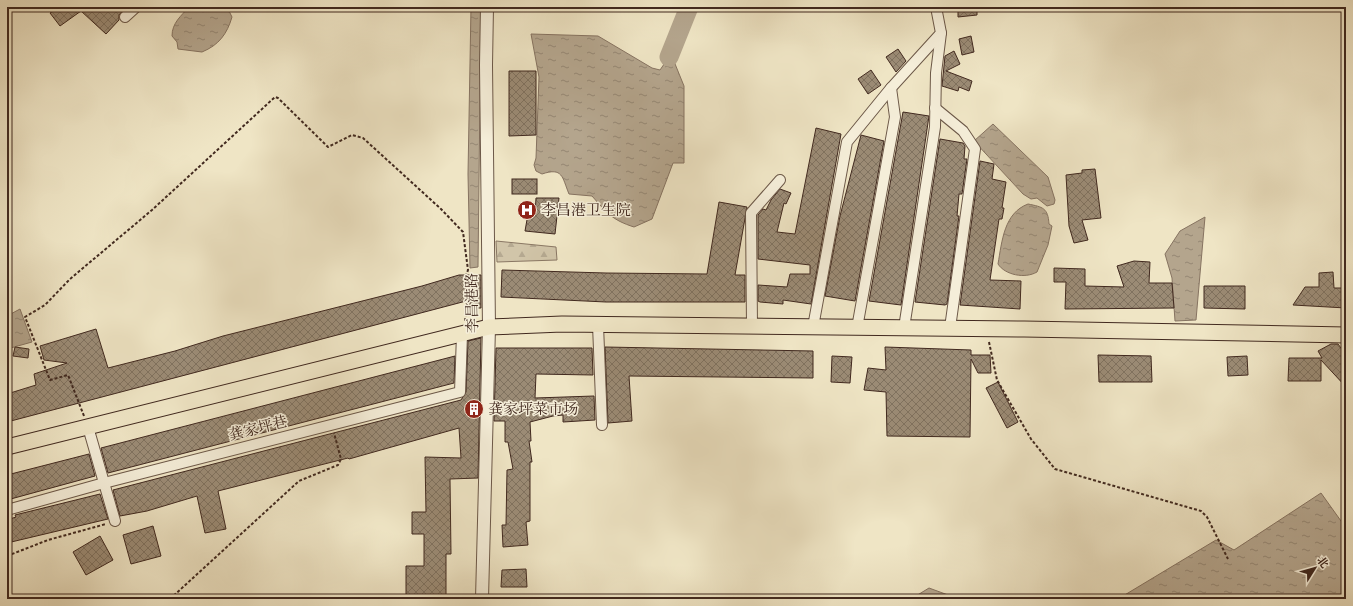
<svg xmlns="http://www.w3.org/2000/svg" width="1353" height="606" font-family="Cardo,'Noto Serif SC',serif">
<style>
.forest{fill:url(#forest-firs);stroke:#897764}
.water{fill:url(#water-ripples);stroke:#867361}
.lines{fill:none;stroke-linecap:round;stroke-linejoin:round}
.river{stroke:#b4a58d;stroke-width:19}
.building{fill:url(#building-cross-hatch);stroke:#41291f}
.minor-casing{stroke:#6c5848;stroke-width:12}
.tertiary-casing{stroke:#6c5848;stroke-width:14}
.primary-casing{stroke:#41291f;stroke-width:17}
.path{stroke:#41291f;stroke-width:2;stroke-dasharray:3 2;stroke-linecap:butt}
.minor{stroke:#f5eed9;stroke-width:10}
.tertiary{stroke:#f5eed9;stroke-width:12}
.primary{stroke:#efe5c5;stroke-width:15}
.labels{text-anchor:middle;dominant-baseline:central;stroke-width:3;stroke-linejoin:round;paint-order:stroke}
.poi-label{font-size:15px;fill:#41291f;stroke:#f5eed9;text-anchor:start}
.street-label{font-size:15px;fill:#41291f;stroke:#f5eed9}
</style>
<defs>
<pattern id="forest-firs" width="22" height="20" patternUnits="userSpaceOnUse"><rect width="22" height="20" fill="#d1c5a9"/><path d="M5 1l3.5 6h-7zM16 11l3.5 6h-7z" fill="#b5a991"/></pattern>
<pattern id="water-ripples" width="26" height="14" patternUnits="userSpaceOnUse"><rect width="26" height="14" fill="#b4a58d"/><path d="M2 4q2-2 4 0t4 0M15 11q2-2 4 0t4 0" fill="none" stroke="#948673"/></pattern>
<pattern id="building-cross-hatch" width="8" height="8" patternUnits="userSpaceOnUse"><rect width="8" height="8" fill="#9b8b75"/><path d="M0 0l8 8M0 8l8-8" fill="none" stroke="#80725f"/></pattern>
</defs>
<rect width="100%" height="100%" fill="#efe5c5"/>
<filter id="stains"><feTurbulence type="fractalNoise" baseFrequency=".005" numOctaves="4"/><feColorMatrix values="0 0 0 0 .2 0 0 0 0 .09 0 0 0 0 .02 0 0 0 .5 -.17"/></filter>
<radialGradient id="worn" r=".72"><stop offset=".6" stop-color="#630" stop-opacity="0"/><stop offset="1" stop-color="#630" stop-opacity=".3"/></radialGradient>
<polygon class="forest" points="496,241 556,247 557,260 497,262"/>
<g class="water">
<path d="M189 7H227L232 17C227 34 219 45 202 52L178 49 177 42 172 36C172 23 181 16 189 7Z"/>
<polygon points="471,7 481,7 478,267 470,268 468,174"/>
<path d="M531 34 598 36 652 68 660 70 671 54 684 86V163H673L652 219 634 227C612 220 607 213 592 196L569 194C562 177 563 167 542 174L536 171 534 165 536 158 539 77Z"/>
<polygon points="993,124 1048,177 1055,200 1054,204 1047,206 1037,198 1031,199 1023,194 974,141"/>
<path d="M1028 204C1043 207 1048 208 1049 224L1052 226 1048 245 1037 272C1025 279 1005 275 998 264 1002 241 1004 213 1028 204Z"/>
<polygon points="1205,217 1196,320 1175,321 1172,278 1165,254 1180,231"/>
<polygon points="20,309 32,342 7,349 7,316"/>
<polygon points="1321,493 1346,528 1346,599 1118,599 1216,540 1234,550"/>
<polygon points="929,588 959,599 911,599"/>
</g>
<g class="lines">
<polyline class="river" points="669,57 689,7"/>
</g>
<g class="building">
<polygon points="59,7 126,7 119,15 119,20 106,34 81,11 60,26 50,13"/>
<polygon points="958,7 977,7 977,15 958,17"/>
<polygon points="971,36 974,52 962,55 959,39"/>
<polygon points="898,49 906,61 896,72 886,57"/>
<polygon points="954,51 960,64 946,71 972,81 969,91 959,87 958,91 942,86 945,56"/>
<polygon points="871,70 881,85 868,94 858,79"/>
<polygon points="509,71 536,71 536,135 509,136"/>
<polygon points="903,112 929,116 901,305 869,301"/>
<polygon points="816,128 841,134 811,304 783,300 783,304 760,302 758,301 758,285 787,287 790,274 810,274 810,265 758,259 758,215 763,209 766,210 771,200 780,189 791,193 786,204 784,203 777,232 795,234"/>
<polygon points="861,135 884,141 855,301 825,296 840,216"/>
<polygon points="940,139 963,143 965,146 964,159 967,159 962,194 959,194 957,216 959,216 947,304 945,305 915,302"/>
<polygon points="980,161 994,164 992,179 1006,182 1002,208 1004,208 1002,219 999,219 990,280 1021,281 1020,309 960,305"/>
<polygon points="1095,169 1101,218 1082,220 1088,240 1074,243 1069,226 1066,175 1082,173 1082,170"/>
<rect x="512" y="179" width="25" height="15"/>
<polygon points="536,198 559,198 555,234 525,231 528,214 535,215"/>
<polygon points="719,202 747,207 735,275 745,275 745,302 606,302 501,297 502,270 606,273 707,274"/>
<polygon points="1134,261 1150,262 1149,283 1172,283 1174,308 1065,309 1066,282 1054,282 1054,268 1085,269 1085,286 1124,287 1117,266"/>
<polygon points="1333,272 1334,288 1346,288 1346,308 1293,305 1305,287 1319,287 1319,273"/>
<polygon points="459,275 481,275 481,308 470,308 470,300 7,422 7,394 36,385 34,374 67,363 44,360 40,346 96,329 108,368 175,351 223,336 422,286"/>
<polygon points="1204,286 1245,286 1245,309 1204,308"/>
<polygon points="481,338 478,478 450,479 451,554 446,554 446,599 406,599 406,566 424,566 424,534 412,534 412,512 426,512 425,457 461,458 459,428 349,459 348,458 218,491 226,529 205,533 197,496 147,511 120,516 113,490 461,400 466,392 468,341"/>
<polygon points="1331,344 1338,344 1341,348 1346,345 1346,387 1321,360 1321,381 1288,381 1289,358 1322,358 1318,351"/>
<polygon points="15,347 29,349 28,358 13,356"/>
<polygon points="605,347 813,351 813,378 629,376 632,421 608,423"/>
<polygon points="885,347 971,350 971,355 990,355 991,373 978,373 971,359 970,437 887,436 886,392 864,390 868,368 886,370"/>
<polygon points="496,348 592,348 593,375 536,374 535,398 594,396 595,420 563,422 563,415 553,416 530,422 531,441 529,441 532,462 530,462 530,521 526,522 528,545 503,547 502,525 506,525 507,470 513,469 508,442 505,442 505,421 494,421"/>
<polygon points="1098,355 1151,356 1152,382 1099,382"/>
<polygon points="455,356 454,383 108,473 101,448"/>
<polygon points="832,356 852,357 850,383 831,382"/>
<polygon points="1247,356 1248,375 1228,376 1227,357"/>
<polygon points="998,382 1018,422 1007,428 986,388"/>
<polygon points="89,454 95,476 7,500 7,475"/>
<polygon points="100,494 108,519 7,543 7,520 16,517 15,515"/>
<polygon points="153,526 161,556 131,564 123,535"/>
<polygon points="100,536 113,560 86,575 73,552"/>
<polygon points="526,569 527,587 501,587 502,570"/>
</g>
<g class="lines">
<g class="minor-casing">
<g id="minor">
<polyline points="125,17 136,7"/>
<polyline points="935,108 963,131 975,149 950,328"/>
<polyline points="598,325 602,425"/>
<polyline points="752,326 751,213 780,180"/>
<polyline points="813,327 847,142 891,88 941,33 936,7"/>
<polyline points="857,328 895,117 891,88"/>
<polyline points="904,328 935,127 936,73 941,33"/>
<polyline points="88,427 115,521"/>
<polyline points="7,510 104,483 460,392 462,334"/>
</g>
</g>
<g class="tertiary-casing">
<polyline id="tertiary" points="482,599 489,327 486,65 487,7"/>
</g>
<g class="primary-casing">
<polyline id="primary" points="7,447 489,327 562,324 1024,329 1346,335"/>
</g>
<g class="path">
<polyline points="989,342 997,380 1031,439 1055,469 1201,511 1207,517 1228,559"/>
<polyline points="84,416 68,375 50,380 25,317 45,305 70,279 152,210 275,97 278,98 328,147 352,135 363,138 441,209 463,232 468,270 465,278 467,307 465,321"/>
<polyline points="7,556 48,540 106,524"/>
<polyline points="170,599 299,481 338,465 341,459 334,433"/>
</g>
<use href="#minor" class="minor"/>
<use href="#tertiary" class="tertiary"/>
<use href="#primary" class="primary"/>
</g>
<defs>
<g id="hospital-disc" transform="scale(1)"><circle r="9.5" fill="#8f2418" stroke="#f5eed9"/><path d="M-5-5h3v3.5h4V-5h3V5h-3V1.5h-4V5h-3Z" fill="#fff"/></g>
<g id="building-disc" transform="scale(1)"><circle r="9.5" fill="#8f2418" stroke="#f5eed9"/><path d="M-4-6H4V6H1V3H-1V6H-4ZM-2.5-4.3h1.7v1.8h-1.7ZM.8-4.3h1.7v1.8H.8ZM-2.5-1h1.7V.8h-1.7ZM.8-1h1.7V.8H.8Z" fill="#fff"/></g>
</defs>
<g fill-rule="evenodd">
<use href="#hospital-disc" x="527" y="210"/>
<use href="#building-disc" x="474" y="409"/>
</g>
<g class="labels">
<g class="poi-label">
<text x="541" y="210">李昌港卫生院</text>
<text x="488" y="409">龚家坪菜市场</text>
</g>
<g class="street-label">
<text transform="translate(472 303) rotate(-91)">李昌港路</text>
<text transform="translate(258 428) rotate(-14)">龚家坪巷</text>
</g>
</g>
<rect width="1353" height="606" fill="none" stroke="#efe5c5" stroke-width="24"/>
<rect x="8" y="8" width="1337" height="590" fill="none" stroke="#41291f" stroke-width="2"/>
<rect x="12" y="12" width="1329" height="582" fill="none" stroke="#41291f"/>
<g transform="translate(1315 568) rotate(53)" stroke="#f5eed9" stroke-width="3" paint-order="stroke">
<path d="M0-3L7 15L0 10L-7 15Z" fill="#41291f"/>
<text y="-6" font-size="11" font-weight="bold" text-anchor="middle" fill="#41291f">北</text>
</g>
<rect width="100%" height="100%" filter="url(#stains)"/>
<rect width="100%" height="100%" fill="url(#worn)"/>
</svg>
